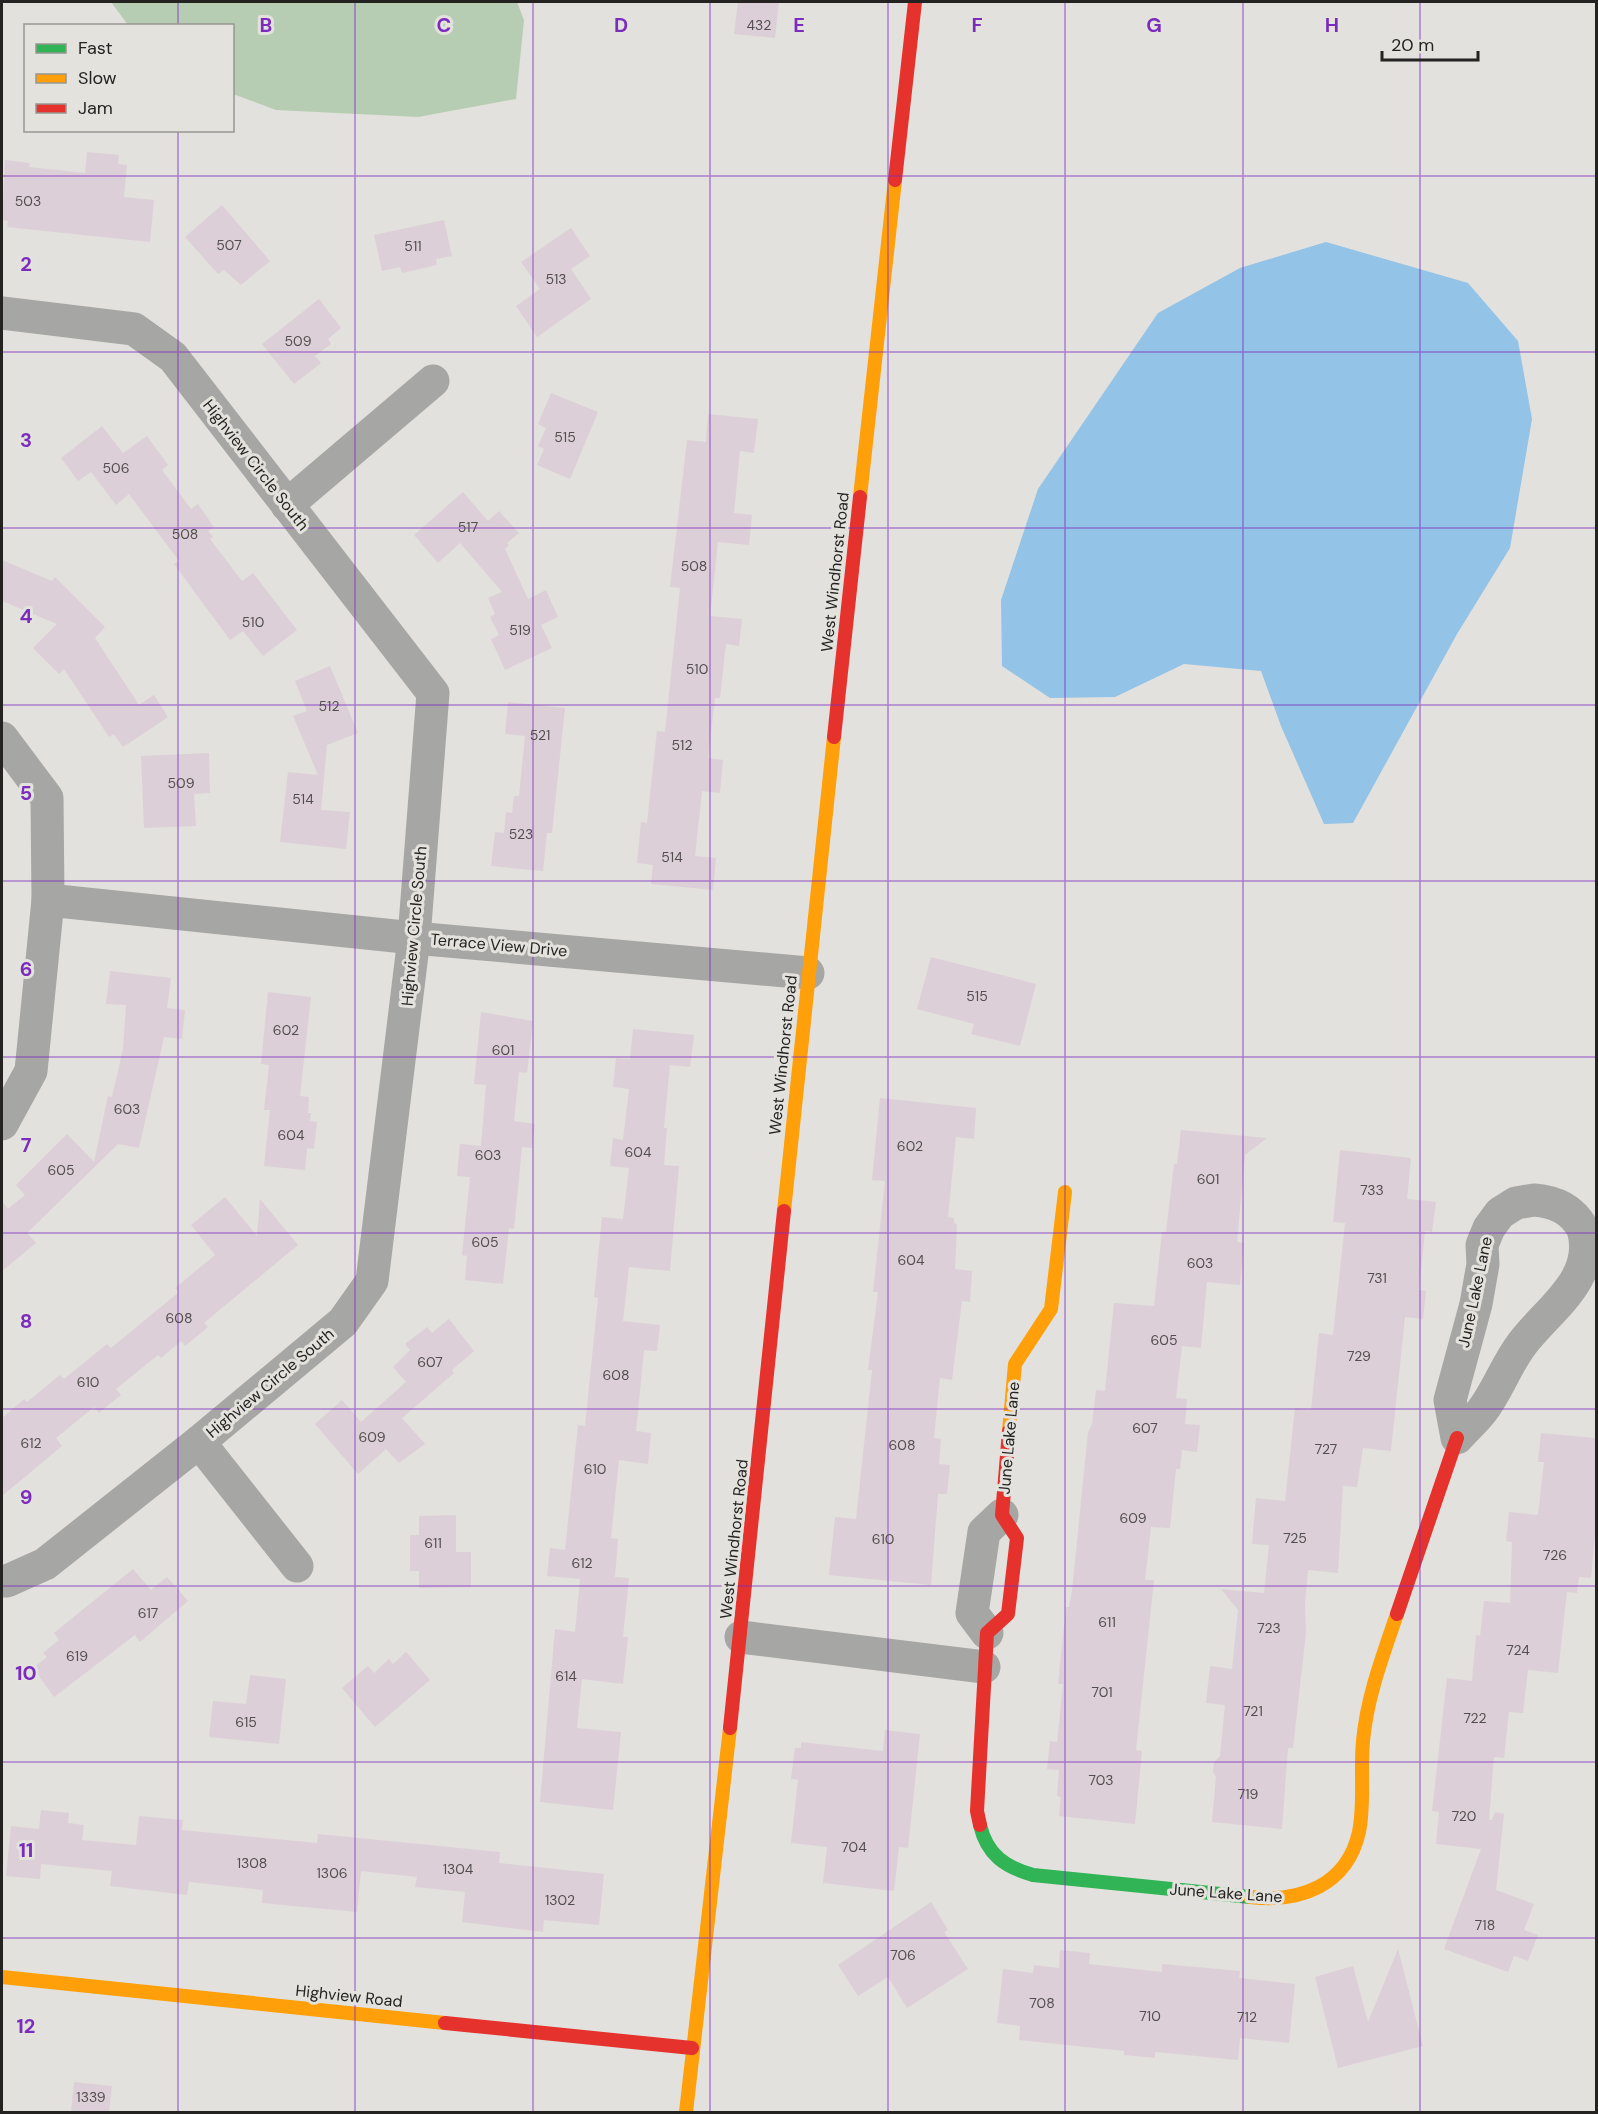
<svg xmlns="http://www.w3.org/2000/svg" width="1598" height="2114" font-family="'DM Sans',sans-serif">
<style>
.green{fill:#b7cdb3}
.water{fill:#93c3e6}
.building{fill:#ddcfd7}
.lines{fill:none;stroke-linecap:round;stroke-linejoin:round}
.street{stroke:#a6a6a4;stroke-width:33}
.fast{stroke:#30b455;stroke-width:14}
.slow{stroke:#ff9f0a;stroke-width:14}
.jam{stroke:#e5322d;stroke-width:14}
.grid{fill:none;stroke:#7b2cbf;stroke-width:1.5;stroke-opacity:0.55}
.labels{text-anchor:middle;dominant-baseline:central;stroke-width:6;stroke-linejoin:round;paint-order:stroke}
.number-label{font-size:14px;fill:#524e4f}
.street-label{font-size:16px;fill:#242322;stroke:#e3e2dc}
.grid-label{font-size:20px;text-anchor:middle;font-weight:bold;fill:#7b2cbf;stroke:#e3e2dc;stroke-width:6;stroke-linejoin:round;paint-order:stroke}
</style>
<rect width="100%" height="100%" fill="#e2e1dd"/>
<polygon class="green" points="111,2 517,2 524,20 516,99 418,117 276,110 233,94 232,26 128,25"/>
<polygon class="water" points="1326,242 1468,283 1518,341 1532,419 1510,548 1457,634 1353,823 1324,824 1281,726 1261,671 1184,664 1115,697 1050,698 1002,666 1001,600 1038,489 1158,313 1240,268"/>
<g class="building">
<polygon points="738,2 779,2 775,38 734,34"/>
<polygon points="87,152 119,155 118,164 127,165 124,197 154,200 150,242 7,227 8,221 2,220 5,160 30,163 29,167 85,173"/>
<polygon points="222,205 270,261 241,285 224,270 218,274 185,237"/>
<polygon points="444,220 452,256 436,259 437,265 402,273 400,267 382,271 374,235"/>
<polygon points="571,228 590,256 571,269 591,299 537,337 516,306 540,289 521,262"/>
<polygon points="319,299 341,328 328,339 331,344 315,356 321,363 294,384 262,344"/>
<polygon points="551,393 598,412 570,479 537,465 544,449 538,446 546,428 538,424"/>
<polygon points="708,414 758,419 754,453 740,451 734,513 752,515 749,545 718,542 710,616 742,619 739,646 726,644 720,698 715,698 708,758 723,760 720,793 702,791 695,856 716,858 713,890 651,884 653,865 637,863 641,822 647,823 657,731 665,732 680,588 670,587 687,440 706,442"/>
<polygon points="102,426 123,453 147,436 168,465 162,470 191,509 198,504 214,527 208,531 213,537 210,539 242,581 253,573 297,630 263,656 243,631 230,640 174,564 179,561 129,494 116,505 91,472 78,481 61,458"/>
<polygon points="463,492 488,521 499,511 519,533 507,543 509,545 505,549 528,599 546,590 558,617 541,625 552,648 505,670 491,639 499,635 490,617 495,614 488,598 502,592 460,543 438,563 414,535"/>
<polygon points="2,560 52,581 55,577 105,627 95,638 139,705 154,695 168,717 123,747 114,734 109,737 64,669 59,674 33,648 57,624 2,601"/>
<polygon points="330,666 358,733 327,745 321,810 350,812 346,849 280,842 288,772 318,775 293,716 307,711 295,681"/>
<polygon points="508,702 565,708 552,833 547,833 543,871 491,866 495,832 504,833 506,812 512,813 514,796 519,796 525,736 505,734"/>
<polygon points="209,753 210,793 194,794 196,826 144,828 141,756"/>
<polygon points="931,957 1036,984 1020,1046 971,1034 974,1024 917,1009"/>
<polygon points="110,971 171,978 167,1008 185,1010 182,1039 164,1037 139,1148 118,1144 27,1233 36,1243 2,1271 2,1201 8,1209 25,1195 16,1185 67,1134 94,1162 108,1096 112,1097 123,1049 126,1005 106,1004"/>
<polygon points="268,992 311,997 300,1096 309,1097 308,1113 311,1113 310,1121 317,1122 314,1149 307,1148 305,1170 264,1166 270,1110 264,1110 269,1065 261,1064"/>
<polygon points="481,1012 533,1021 527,1073 519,1072 514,1121 535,1124 532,1148 522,1147 514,1229 509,1228 503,1284 465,1280 467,1256 462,1255 470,1177 457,1176 460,1144 481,1146 486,1085 474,1084"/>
<polygon points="633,1029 694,1035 690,1067 670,1065 664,1128 667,1128 664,1165 679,1166 670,1271 629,1267 623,1321 660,1325 657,1351 644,1350 636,1431 651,1433 648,1464 619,1460 611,1538 618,1539 615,1577 629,1578 623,1637 628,1637 623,1684 582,1679 577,1728 621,1732 613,1810 540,1802 555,1629 575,1632 580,1579 547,1576 550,1548 565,1550 578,1425 585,1426 598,1298 594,1297 602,1217 623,1219 629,1168 610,1166 613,1138 623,1140 629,1089 613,1087 616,1058 630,1059"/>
<polygon points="880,1098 976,1108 974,1139 956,1137 948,1217 954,1218 954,1223 957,1224 955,1269 972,1271 970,1302 962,1301 952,1380 940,1378 934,1438 941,1439 939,1464 950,1465 947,1494 938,1494 931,1585 829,1575 835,1517 856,1519 872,1370 868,1370 878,1292 873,1292 885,1181 872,1180"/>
<polygon points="1181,1130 1267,1138 1245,1155 1237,1242 1244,1243 1240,1285 1207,1282 1201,1348 1182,1346 1176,1398 1187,1399 1185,1424 1200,1425 1197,1452 1182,1450 1180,1469 1176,1469 1170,1528 1151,1527 1145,1580 1154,1580 1136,1750 1142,1751 1135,1824 1059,1816 1061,1797 1057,1796 1059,1770 1047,1769 1050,1741 1057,1742 1063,1684 1058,1684 1063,1636 1066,1607 1069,1607 1072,1591 1088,1432 1092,1424 1096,1390 1105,1391 1114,1303 1154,1306 1162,1232 1166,1232 1174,1164 1177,1164"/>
<polygon points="1340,1150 1411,1158 1407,1199 1436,1202 1432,1232 1425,1231 1419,1290 1426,1291 1423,1319 1405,1317 1391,1451 1363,1448 1357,1487 1343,1486 1338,1573 1308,1570 1305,1605 1306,1633 1293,1748 1288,1748 1282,1829 1212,1822 1216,1777 1213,1772 1214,1762 1220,1756 1225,1705 1206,1703 1210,1666 1232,1669 1238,1610 1221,1589 1264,1593 1269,1545 1252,1544 1256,1498 1285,1501 1295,1408 1311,1410 1319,1333 1333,1335 1345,1223 1333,1222"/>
<polygon points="225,1197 257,1236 260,1199 298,1245 204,1323 208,1327 185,1346 181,1341 161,1358 158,1355 116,1389 121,1395 99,1413 94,1407 56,1438 62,1446 2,1496 2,1418 24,1399 27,1402 60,1375 64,1379 107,1344 111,1348 179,1292 175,1288 215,1255 191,1225"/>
<polygon points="449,1319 474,1351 452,1370 454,1373 402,1418 425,1444 399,1463 386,1449 358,1474 315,1424 342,1400 361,1422 406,1382 393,1367 410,1350 405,1344 427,1327 432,1333"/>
<polygon points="1541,1433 1596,1438 1596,1523 1591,1578 1579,1577 1577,1593 1567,1592 1558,1673 1528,1670 1523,1713 1509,1712 1504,1758 1494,1757 1489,1820 1492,1820 1495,1812 1504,1814 1496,1890 1534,1904 1524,1930 1538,1935 1528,1961 1514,1956 1508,1972 1444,1949 1481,1849 1436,1844 1439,1812 1432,1811 1447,1678 1472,1681 1476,1635 1480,1636 1484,1601 1510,1603 1512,1542 1506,1541 1509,1512 1538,1515 1544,1462 1538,1462"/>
<polygon points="456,1515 456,1552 471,1552 471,1587 419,1588 419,1571 410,1571 410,1535 419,1535 419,1516"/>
<polygon points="133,1569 151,1590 167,1577 188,1601 140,1642 135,1635 54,1697 33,1668 47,1657 43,1653 59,1640 54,1633"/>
<polygon points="406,1652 430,1680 375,1727 342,1688 368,1666 374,1673 389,1659 393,1664"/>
<polygon points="250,1675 286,1679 279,1744 209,1737 213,1701 246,1704"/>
<polygon points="885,1730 920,1734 908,1848 899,1847 894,1891 823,1883 827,1847 791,1843 798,1780 791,1779 795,1748 801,1748 801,1742 883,1751"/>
<polygon points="41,1810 69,1813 68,1823 84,1825 82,1840 136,1845 139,1816 183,1820 182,1830 317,1843 318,1834 500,1852 499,1863 604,1874 599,1925 544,1920 543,1932 462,1922 465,1892 415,1887 417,1877 361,1871 357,1912 262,1903 263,1890 189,1882 187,1895 110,1886 112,1871 41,1864 40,1879 6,1876 11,1826 39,1829"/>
<polygon points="931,1902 948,1930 944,1932 968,1969 907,2008 888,1977 858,1996 838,1965"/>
<polygon points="1398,1949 1423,2046 1338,2068 1315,1977 1353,1966 1368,2022"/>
<polygon points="1060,1950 1090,1953 1089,1964 1162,1972 1162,1964 1208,1968 1240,1971 1239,1978 1295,1984 1289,2043 1240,2038 1238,2060 1155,2052 1155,2058 1124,2055 1124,2051 1019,2040 1020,2026 997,2023 1003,1969 1033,1973 1034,1965 1059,1968"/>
<polygon points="74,2082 112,2086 109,2112 71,2112"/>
</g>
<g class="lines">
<g class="street">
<polyline points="2,313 134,329 173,357 433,693 414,938 372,1281 343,1322 199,1442 45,1564 7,1581 2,1581"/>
<polyline points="287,505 433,381"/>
<polyline points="2,738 47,798 48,900 31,1071 2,1124"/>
<polyline points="48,900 414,938 808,973"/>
<path d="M1534 1200C1556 1202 1572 1209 1583 1229 1598 1279 1547 1310 1522 1344 1506 1365 1498 1390 1482 1411 1475 1420 1465 1429 1457 1438L1450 1400 1476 1304 1483 1264 1482 1245 1489 1228 1500 1213 1516 1203Z"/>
<polyline points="199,1442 297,1566"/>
<polyline points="987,1633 972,1613 984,1532 1002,1515"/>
<polyline points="741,1637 984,1667"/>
</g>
<path class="fast" d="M980 1825C987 1855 1005 1867 1033 1875L1250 1897"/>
<g class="slow">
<polyline points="860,497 895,180"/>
<polyline points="784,1211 834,737"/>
<polyline points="1009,1431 1015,1364 1051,1309 1065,1192"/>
<path d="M1250 1897C1299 1903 1347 1886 1359 1832 1365 1803 1360 1771 1363 1741 1367 1697 1383 1655 1397 1614"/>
<polyline points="2,1977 445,2023"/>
<polyline points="686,2112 730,1728"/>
</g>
<g class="jam">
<polyline points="895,180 915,2"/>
<polyline points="834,737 860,497"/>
<polyline points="1397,1614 1457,1438"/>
<polyline points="730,1728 784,1211"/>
<polyline points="980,1825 977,1811 987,1633 1008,1614 1017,1538 1002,1515 1009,1431"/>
<polyline points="445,2023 692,2048"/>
</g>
</g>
<path class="grid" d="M178 2V26M355 2V2112M533 2V2112M710 2V2112M888 2V2112M1065 2V2112M1243 2V2112M1420 2V2112M178 130V2112M2 176H1596M2 352H1596M2 528H1596M2 705H1596M2 881H1596M2 1057H1596M2 1233H1596M2 1409H1596M2 1586H1596M2 1762H1596M2 1938H1596"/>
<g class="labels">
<g class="number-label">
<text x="759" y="25">432</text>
<text x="28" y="201">503</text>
<text x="229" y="245">507</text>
<text x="413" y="246">511</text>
<text x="556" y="279">513</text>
<text x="298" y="341">509</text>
<text x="565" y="437">515</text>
<text x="116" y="468">506</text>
<text x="468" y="527">517</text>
<text x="185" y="534">508</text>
<text x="694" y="566">508</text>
<text x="253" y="622">510</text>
<text x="520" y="630">519</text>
<text x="697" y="669">510</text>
<text x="329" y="706">512</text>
<text x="540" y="735">521</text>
<text x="682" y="745">512</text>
<text x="181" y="783">509</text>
<text x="303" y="799">514</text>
<text x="521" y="834">523</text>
<text x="672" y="857">514</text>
<text x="977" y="996">515</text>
<text x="286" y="1030">602</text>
<text x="503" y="1050">601</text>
<text x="127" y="1109">603</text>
<text x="291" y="1135">604</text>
<text x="910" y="1146">602</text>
<text x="638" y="1152">604</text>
<text x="488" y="1155">603</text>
<text x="61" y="1170">605</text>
<text x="1208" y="1179">601</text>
<text x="1372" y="1190">733</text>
<text x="485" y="1242">605</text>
<text x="911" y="1260">604</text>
<text x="1200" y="1263">603</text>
<text x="1377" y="1278">731</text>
<text x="179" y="1318">608</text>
<text x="1164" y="1340">605</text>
<text x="1359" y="1356">729</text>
<text x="430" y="1362">607</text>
<text x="616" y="1375">608</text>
<text x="88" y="1382">610</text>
<text x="1145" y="1428">607</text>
<text x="372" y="1437">609</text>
<text x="31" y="1443">612</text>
<text x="902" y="1445">608</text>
<text x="1326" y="1449">727</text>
<text x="595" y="1469">610</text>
<text x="1133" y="1518">609</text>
<text x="1295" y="1538">725</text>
<text x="883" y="1539">610</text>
<text x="433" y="1543">611</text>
<text x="1555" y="1555">726</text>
<text x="582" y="1563">612</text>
<text x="148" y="1613">617</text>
<text x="1107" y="1622">611</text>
<text x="1269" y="1628">723</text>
<text x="1518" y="1650">724</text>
<text x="77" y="1656">619</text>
<text x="566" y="1676">614</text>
<text x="1102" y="1692">701</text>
<text x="1253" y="1711">721</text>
<text x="1475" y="1718">722</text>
<text x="246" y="1722">615</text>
<text x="1101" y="1780">703</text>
<text x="1248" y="1794">719</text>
<text x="1464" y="1816">720</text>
<text x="854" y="1847">704</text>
<text x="252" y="1863">1308</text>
<text x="458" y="1869">1304</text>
<text x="332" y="1873">1306</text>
<text x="560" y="1900">1302</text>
<text x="1485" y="1925">718</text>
<text x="903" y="1955">706</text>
<text x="1042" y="2003">708</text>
<text x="1150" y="2016">710</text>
<text x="1247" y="2017">712</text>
<text x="91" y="2097">1339</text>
</g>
<g class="street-label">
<text transform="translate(256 465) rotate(52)">Highview Circle South</text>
<text transform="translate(835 572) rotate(-84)">West Windhorst Road</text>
<text transform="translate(414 926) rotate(-85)">Highview Circle South</text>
<text transform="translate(499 945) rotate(5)">Terrace View Drive</text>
<text transform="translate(783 1055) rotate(-84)">West Windhorst Road</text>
<text transform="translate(1475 1292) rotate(-78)">June Lake Lane</text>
<text transform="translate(270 1383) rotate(-40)">Highview Circle South</text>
<text transform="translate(1009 1438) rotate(-85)">June Lake Lane</text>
<text transform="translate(734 1539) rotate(-84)">West Windhorst Road</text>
<text transform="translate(1226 1893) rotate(4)">June Lake Lane</text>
<text transform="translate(349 1996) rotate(6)">Highview Road</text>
</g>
</g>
<g class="grid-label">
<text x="266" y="32">B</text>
<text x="444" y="32">C</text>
<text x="621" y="32">D</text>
<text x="799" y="32">E</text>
<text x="977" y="32">F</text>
<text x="1154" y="32">G</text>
<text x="1332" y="32">H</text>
<text x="26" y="271">2</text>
<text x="26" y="447">3</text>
<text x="26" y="623">4</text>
<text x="26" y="800">5</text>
<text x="26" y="976">6</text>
<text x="26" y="1152">7</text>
<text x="26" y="1328">8</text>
<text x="26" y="1504">9</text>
<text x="26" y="1680">10</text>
<text x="26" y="1857">11</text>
<text x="26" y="2033">12</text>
</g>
<rect width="1598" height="2114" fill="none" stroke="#242322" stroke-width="6"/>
<rect x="24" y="24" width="210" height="108" fill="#e3e2dc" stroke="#979692" stroke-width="1.5"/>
<rect x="36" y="44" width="30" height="9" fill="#30b455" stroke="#979692" stroke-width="1.5"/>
<text x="78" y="54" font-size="18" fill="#242322">Fast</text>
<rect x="36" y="74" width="30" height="9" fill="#ff9f0a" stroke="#979692" stroke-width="1.5"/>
<text x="78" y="84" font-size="18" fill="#242322">Slow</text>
<rect x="36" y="104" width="30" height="9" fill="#e5322d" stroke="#979692" stroke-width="1.5"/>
<text x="78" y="114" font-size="18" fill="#242322">Jam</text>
<path d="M1382 51v9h96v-9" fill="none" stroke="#242322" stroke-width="3"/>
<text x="1391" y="51" font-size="18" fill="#242322" stroke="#e3e2dc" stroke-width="4.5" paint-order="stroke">20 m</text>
</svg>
